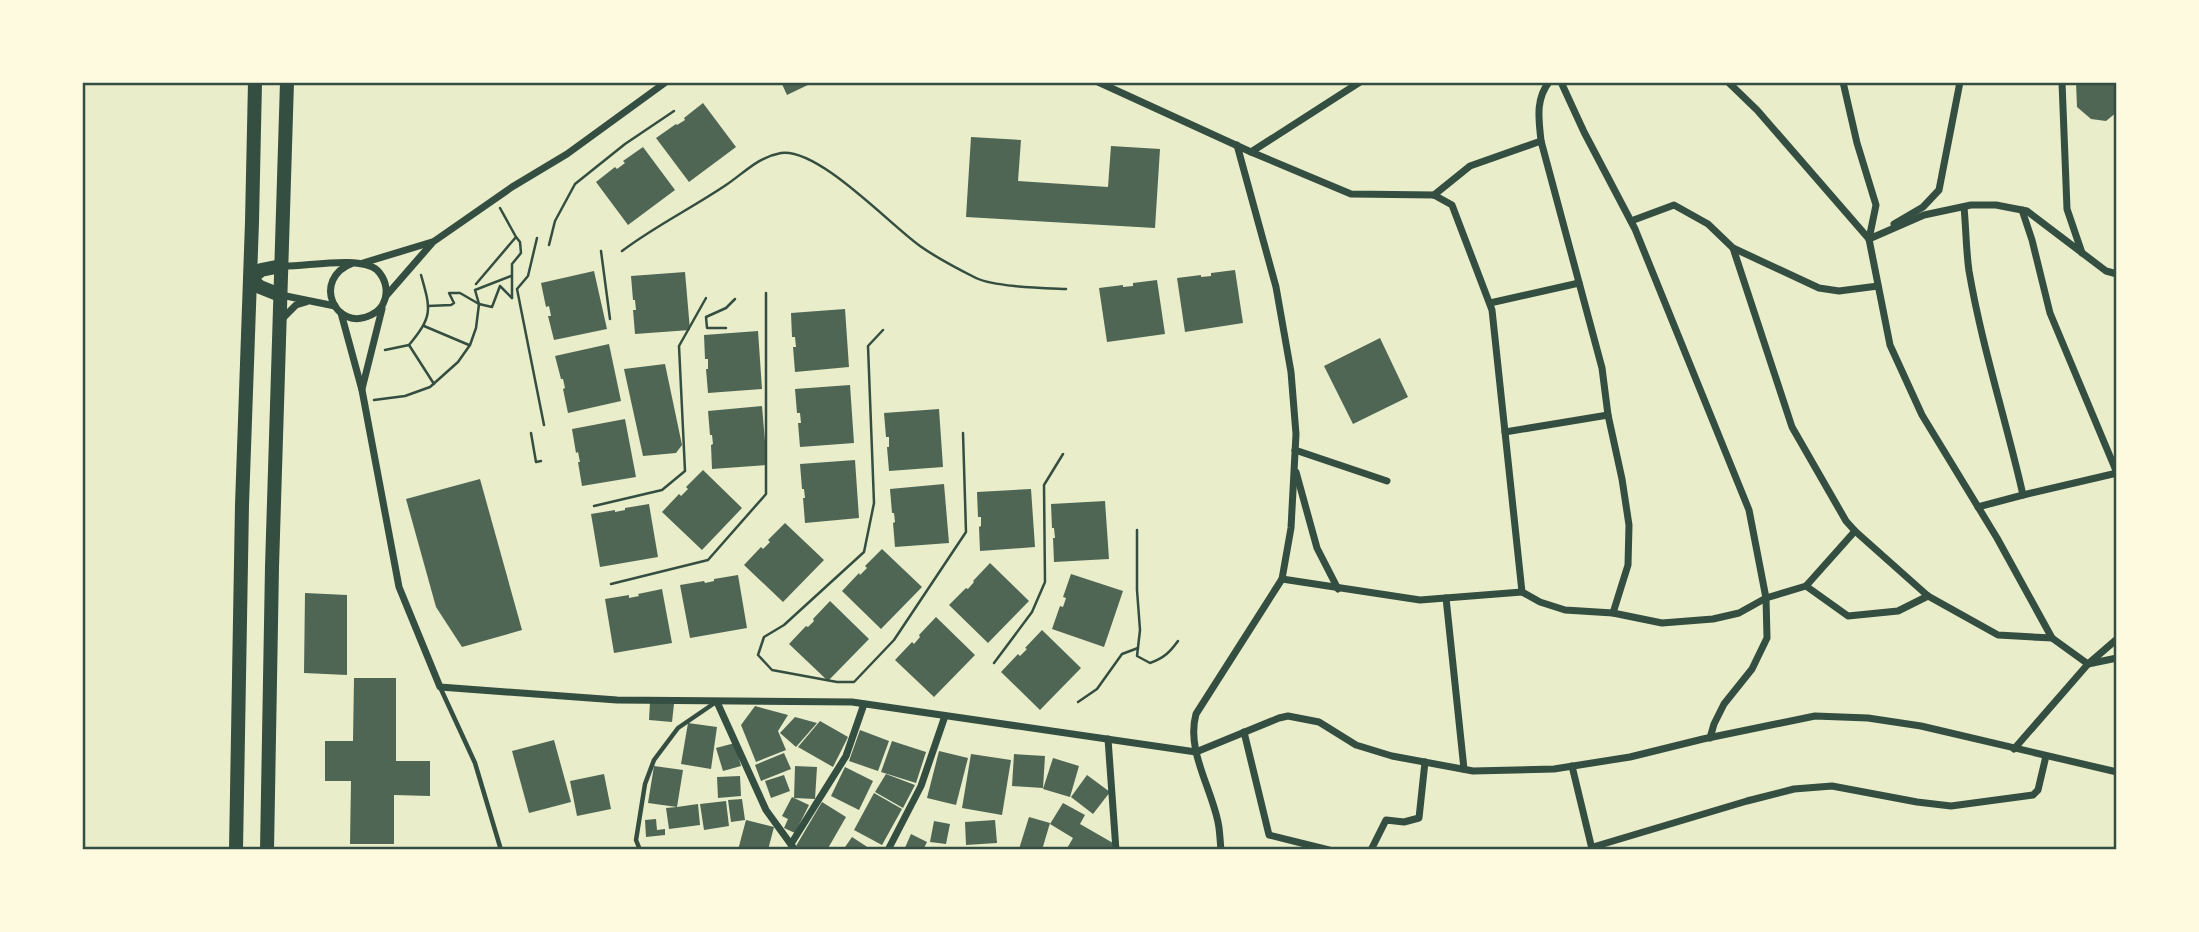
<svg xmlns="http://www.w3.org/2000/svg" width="2199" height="932" font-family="'Fira Sans',sans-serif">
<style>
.building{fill:#4f6655}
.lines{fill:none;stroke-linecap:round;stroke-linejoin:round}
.path{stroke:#344e41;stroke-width:2.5}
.service{stroke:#344e41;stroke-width:4.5}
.minor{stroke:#344e41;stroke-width:7}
.primary{stroke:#344e41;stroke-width:14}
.neatline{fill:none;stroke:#344e41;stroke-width:2.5}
</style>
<rect width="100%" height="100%" fill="#e9edc9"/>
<g class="building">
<polygon points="781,82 814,82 787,95"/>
<polygon points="2076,82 2117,82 2117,112 2106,121 2091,119 2077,107"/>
<polygon points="703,103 736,147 689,182 656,138 676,124 677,125 685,120 684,118"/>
<polygon points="971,137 1021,140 1018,181 1108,187 1111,146 1160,149 1155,228 966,217"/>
<polygon points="643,147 675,190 628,225 596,182 615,167 617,169 625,163 623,161"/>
<polygon points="1235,270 1243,323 1185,332 1177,278 1201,275 1201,277 1211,276 1211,273"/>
<polygon points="594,271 607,329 554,340 548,316 551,316 549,306 546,307 541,283"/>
<polygon points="685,272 690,330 635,334 633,310 636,310 635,300 633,300 631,276"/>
<polygon points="1157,280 1165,334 1107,342 1099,288 1123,285 1123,287 1133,286 1133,283"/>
<polygon points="845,309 849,367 795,372 793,347 796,347 795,337 792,337 791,313"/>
<polygon points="758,331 762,389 708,393 706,369 708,369 708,359 705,359 704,335"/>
<polygon points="1380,338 1408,397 1353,424 1324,366"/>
<polygon points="609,344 621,401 568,413 563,389 565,388 563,379 561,379 555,356"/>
<polygon points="665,364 682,445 676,453 643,456 624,369"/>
<polygon points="850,385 854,443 800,447 798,423 801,423 800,413 797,413 795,389"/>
<polygon points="762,406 767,465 712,469 711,445 713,444 712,435 710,435 708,411"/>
<polygon points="939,409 943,467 889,471 887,447 889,447 889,437 886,437 884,413"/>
<polygon points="625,419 636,477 582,486 578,462 580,462 578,452 576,453 572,429"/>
<polygon points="855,460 859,518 805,523 803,498 805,498 804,489 802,489 800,464"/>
<polygon points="703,470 742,508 702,550 662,512 679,494 681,496 688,489 686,487"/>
<polygon points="480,479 522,630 462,647 436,607 406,499"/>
<polygon points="944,484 949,543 895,547 893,523 895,522 894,513 892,513 890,489"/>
<polygon points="1031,489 1035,547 980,551 979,527 981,526 981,517 978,517 977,492"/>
<polygon points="1105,501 1109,559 1054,562 1053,538 1055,538 1054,528 1052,528 1051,504"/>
<polygon points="649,504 658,557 600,567 591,514 615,510 615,512 625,510 625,508"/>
<polygon points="785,523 824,560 783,602 744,565 761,547 763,549 770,542 768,540"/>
<polygon points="882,549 922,587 881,629 842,591 859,573 860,575 867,568 865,566"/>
<polygon points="990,563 1029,601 988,643 949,605 966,588 968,589 974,582 973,581"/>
<polygon points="1071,574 1123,591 1104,647 1052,629 1060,606 1063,607 1066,598 1063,597"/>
<polygon points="738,575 747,628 690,638 680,585 704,581 705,583 714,581 714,579"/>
<polygon points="662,589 672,643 614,653 605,599 629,595 629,598 639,596 638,594"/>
<polygon points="305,593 347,595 347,675 304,673"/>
<polygon points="830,601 869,639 828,681 789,644 806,626 808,627 814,621 813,619"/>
<polygon points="936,617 975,655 934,697 895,660 912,642 914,644 920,637 919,635"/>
<polygon points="1042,630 1081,668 1040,710 1001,672 1018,654 1020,656 1027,649 1025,648"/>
<polygon points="354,678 396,678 396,761 430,761 430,796 394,795 394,844 350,844 351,781 325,781 325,741 353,741"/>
<polygon points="650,702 674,704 672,722 649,720"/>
<polygon points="755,706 788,715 778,731 786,750 756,762 741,725"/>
<polygon points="795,717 817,723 796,747 780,733"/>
<polygon points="820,721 848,737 833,767 798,747"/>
<polygon points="688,723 717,727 711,769 681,764"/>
<polygon points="860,730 889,741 878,771 849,761"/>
<polygon points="554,740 571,802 529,813 512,751"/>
<polygon points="892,741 926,752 916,783 881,772"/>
<polygon points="735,743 741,766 723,771 716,748"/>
<polygon points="939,751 968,758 956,805 927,798"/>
<polygon points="784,753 791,769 761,781 755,765"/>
<polygon points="971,754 1011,760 1002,815 962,808"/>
<polygon points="1014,754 1045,756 1043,788 1012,786"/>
<polygon points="1053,758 1079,766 1070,797 1043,789"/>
<polygon points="654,766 683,770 677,807 698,804 700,825 669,829 666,808 677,807 648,803"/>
<polygon points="795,766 817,767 815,799 794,798"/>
<polygon points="845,767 873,781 859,810 831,796"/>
<polygon points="604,774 611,809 577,816 570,781"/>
<polygon points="886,774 915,785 903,808 875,792"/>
<polygon points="784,775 790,791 771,798 765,781"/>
<polygon points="1087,775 1110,792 1093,814 1071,797"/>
<polygon points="740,776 741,796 718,798 717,777"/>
<polygon points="874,793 902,809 882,845 854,830"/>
<polygon points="792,797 809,805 795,833 784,828 788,819 782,816"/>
<polygon points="742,799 745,820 731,822 728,800"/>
<polygon points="726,801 729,826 704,830 700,804"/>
<polygon points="822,802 846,817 827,850 802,850 796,846"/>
<polygon points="1063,803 1085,815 1080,824 1113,843 1112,850 1066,850 1073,838 1050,824"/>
<polygon points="1029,817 1050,823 1042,850 1019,849"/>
<polygon points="656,819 657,830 665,829 665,835 646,837 645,820"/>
<polygon points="746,820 774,827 768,850 738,850"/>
<polygon points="995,820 997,843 966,845 965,822"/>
<polygon points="934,821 950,824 946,844 930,842"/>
<polygon points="911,834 927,842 923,850 904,850"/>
<polygon points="852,837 872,850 843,850"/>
</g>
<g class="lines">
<g class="path">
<polyline points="537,238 528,276 517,289 544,425"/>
<polyline points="549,245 555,221 575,184 625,144 674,111"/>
<polyline points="601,251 610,319"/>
<path d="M622 251C655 226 692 208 726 185 744 173 758 157 781 153 819 148 889 224 920 246 937 258 958 269 976 278 995 287 1044 288 1066 289"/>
<polyline points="476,284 516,237 500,208"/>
<polyline points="512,298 512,264 521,253 520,242 516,237"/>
<polyline points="479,304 475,290 511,276"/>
<polyline points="428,306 451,305 454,303 449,293 460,293 479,304"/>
<polyline points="424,326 469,345"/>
<polyline points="726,328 707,328 706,317 726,308 735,299"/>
<polyline points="883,330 868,346 874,503 864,552 784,625 764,637 758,655 772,670 837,682 854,682 894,640 966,532 963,433"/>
<path d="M409 345C433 316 431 310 421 275"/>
<polyline points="385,350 409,345 434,384"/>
<polyline points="374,400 405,396 430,387 458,362 470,345 476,328 479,304 492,307 500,286 512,298"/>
<polyline points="531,433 536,462 541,461"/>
<polyline points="594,506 662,490 685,471 679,346 706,298"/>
<path d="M1137 530V590L1140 630 1137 656 1150 663C1164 658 1170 652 1178 641"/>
<polyline points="611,584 708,560 766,494 766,293"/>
<polyline points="994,663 1032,612 1045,582 1044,485 1063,454"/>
<polyline points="1078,702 1097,689 1122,654 1138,648"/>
</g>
<g class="service">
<polyline points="440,687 475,763 501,850"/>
<polyline points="640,850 636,840 645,784 654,760 678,728 716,702"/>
</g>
<g class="minor">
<polyline points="1098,82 1251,152 1360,82"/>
<path d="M1549 82C1535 100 1539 120 1541 141L1602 368 1608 415 1622 479 1629 525 1628 565 1613 613"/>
<polyline points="1561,82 1584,132 1635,229 1749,510 1766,598 1767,638 1752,669 1724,704 1714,724 1710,738"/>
<polyline points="1728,82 1757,110 1869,239 1890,345 1922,415 1997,538 2052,638 2088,664 2117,658"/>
<polyline points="1843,82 1857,143 1876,205 1869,239"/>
<polyline points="2062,82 2067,209 2082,253"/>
<polyline points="1251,152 1351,194 1434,195 1452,205 1492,310 1522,592 1540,602 1565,610 1613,613 1662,623 1713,619 1739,613 1766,598 1806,586 1855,531"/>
<polyline points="1434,195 1470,166 1541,141"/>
<path d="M1964 207C1966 228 1966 250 1969 271 1982 347 2006 420 2023 495L2117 473"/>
<polyline points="2022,210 2032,240 2050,313 2117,473"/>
<polyline points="1631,221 1674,205 1708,224 1733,248 1819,288 1839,291 1878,286"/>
<polyline points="1894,224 1923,207 1939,190 1960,82"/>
<polyline points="1869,239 1924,215 1971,205 1996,205 2027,211 2106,271 2117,274"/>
<polyline points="1733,248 1792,427 1846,521 1855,531 1928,596 1998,635 2052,638"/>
<polyline points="363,263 432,242"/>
<path d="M282 266C305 267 360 255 377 270 385 278 388 289 385 299 383 306 378 312 371 315 336 333 310 279 353 263"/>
<polyline points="281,295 335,306"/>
<polyline points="386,296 433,242 512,187 567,154 666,82"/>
<polyline points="1490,303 1579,283"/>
<polyline points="341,313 362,390 399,587 440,687 617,700 852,702 1196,752 1279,718 1288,716 1319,722 1356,745 1392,756 1473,771 1554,769 1630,757 1703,739 1815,716 1868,718 1921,726 2117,772"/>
<polyline points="282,319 296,305 306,302"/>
<polyline points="362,389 382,309"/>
<polyline points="1505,432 1608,415"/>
<polyline points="1295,450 1387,481"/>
<polyline points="1296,472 1317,548 1338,589"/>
<polyline points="1978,507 2023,495"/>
<polyline points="1282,579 1420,600 1522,592"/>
<polyline points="1806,586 1848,616 1898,611 1928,596"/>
<polyline points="1446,598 1464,769"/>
<polyline points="717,702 766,810 795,850"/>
<polyline points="1244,732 1269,835 1329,850"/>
<polyline points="1108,739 1116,850"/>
<polyline points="2014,749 2088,664 2117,639"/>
<polyline points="1572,766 1592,849"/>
<polyline points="791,844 846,756 864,704"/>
<polyline points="1593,847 1747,801 1794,789 1832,786 1917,802 1951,806 2033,795 2038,790 2046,756"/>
<polyline points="888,850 921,786 945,716"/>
<path d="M1221 850C1220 841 1220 831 1218 822 1211 787 1186 750 1196 714L1282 579 1291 528 1296 434 1291 372 1276 287 1237 145"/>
<polyline points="1371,850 1386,820 1404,822 1419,818 1425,762"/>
</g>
<g class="primary">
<polyline points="250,279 260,287 280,295"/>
<polyline points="250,279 261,270 281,266"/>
<polyline points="236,850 242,505 252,222 255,82"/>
<polyline points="267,850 272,567 287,82"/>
</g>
</g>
<rect width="2199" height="932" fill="none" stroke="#fefae0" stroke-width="168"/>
<rect x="84" y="84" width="2031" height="764" class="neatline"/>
</svg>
